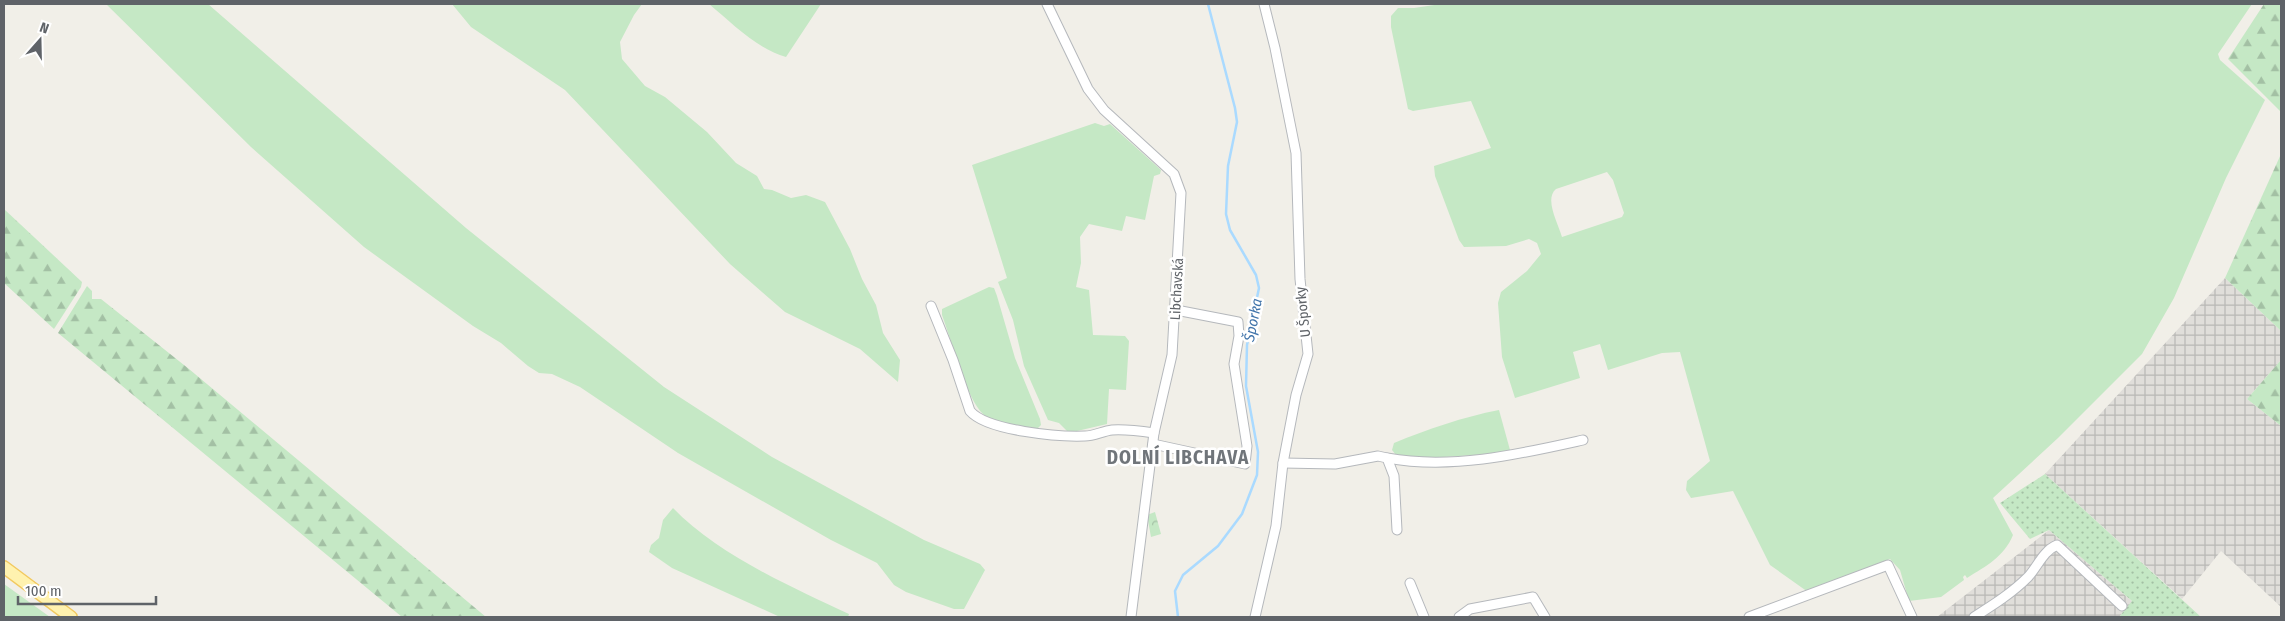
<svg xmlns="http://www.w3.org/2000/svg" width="2285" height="621" font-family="'Fira Sans Condensed',sans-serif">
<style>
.industrial{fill:url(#industrial-grid)}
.grass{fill:#c5e8c5;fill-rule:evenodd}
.forest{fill:url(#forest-firs)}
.park{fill:url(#park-crowns)}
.garden{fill:url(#garden-dots)}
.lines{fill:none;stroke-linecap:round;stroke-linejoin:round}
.stream{stroke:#aadaff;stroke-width:2.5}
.minor-casing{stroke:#b5b8bc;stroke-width:11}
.major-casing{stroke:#f2c960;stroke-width:14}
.minor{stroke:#fff;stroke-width:9}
.major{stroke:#fff2af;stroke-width:11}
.labels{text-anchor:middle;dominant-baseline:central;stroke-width:5;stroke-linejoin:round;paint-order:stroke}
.street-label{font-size:14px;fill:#5f6368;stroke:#fff}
.water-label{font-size:15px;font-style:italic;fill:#4174aa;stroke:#fff}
.district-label{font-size:19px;font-weight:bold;letter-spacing:1px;fill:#70757a;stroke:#fff}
</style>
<defs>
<pattern id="industrial-grid" width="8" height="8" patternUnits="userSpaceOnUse" patternTransform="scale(1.25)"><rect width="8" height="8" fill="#e0deda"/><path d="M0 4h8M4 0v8" fill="none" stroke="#b9b8b5"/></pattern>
<pattern id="forest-firs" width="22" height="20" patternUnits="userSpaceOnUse" patternTransform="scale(1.25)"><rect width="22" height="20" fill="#c5e8c5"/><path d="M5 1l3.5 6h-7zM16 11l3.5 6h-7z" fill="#a3c0a4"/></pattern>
<pattern id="park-crowns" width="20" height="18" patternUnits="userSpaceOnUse" patternTransform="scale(1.25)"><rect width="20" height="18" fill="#c5e8c5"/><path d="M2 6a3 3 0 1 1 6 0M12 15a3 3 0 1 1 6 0" fill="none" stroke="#a3c0a4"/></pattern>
<pattern id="garden-dots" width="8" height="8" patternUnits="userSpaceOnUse" patternTransform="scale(1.25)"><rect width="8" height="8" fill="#c5e8c5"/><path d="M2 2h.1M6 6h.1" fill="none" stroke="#a3c0a4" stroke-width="1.8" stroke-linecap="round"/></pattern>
</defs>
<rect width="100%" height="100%" fill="#f1efe8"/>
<g class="industrial">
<polygon points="2225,278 2281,331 2281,360 2247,399 2281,426 2281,607 2221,551 2182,599 2045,474"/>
<polygon points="2049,530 2133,602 2119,617 1937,617"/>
</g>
<g class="grass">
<polygon points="106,4 208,4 466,228 664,387 772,457 924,540 980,564 985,570 964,609 954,609 906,592 894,585 877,563 831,540 678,453 580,387 552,374 539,373 528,366 501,343 473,326 364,247 251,147"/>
<polygon points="452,4 642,4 634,15 620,42 622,59 645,86 665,97 707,132 736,163 757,176 764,189 772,190 791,198 806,195 825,202 850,249 862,279 876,305 883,333 900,360 898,382 860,349 785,312 730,264 565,90 471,27"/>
<path d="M709 4H821L786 57C757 49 732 23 709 4Z"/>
<path d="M1441 4H2252L2218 54 2220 60 2265 100 2226 178 2174 298 2142 354 2058 438 1993 498 2013 535C2004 557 1986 566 1967 578L1965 575 1963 577 1964 580 1941 597 1909 601 1900 570 1890 559 1808 592 1770 565 1733 491 1691 498 1686 490 1687 481 1710 461 1680 352 1662 353 1608 370 1600 344 1573 352 1580 378 1515 398 1502 357 1498 303 1501 292 1527 271 1541 254 1537 243 1529 239 1506 246 1464 247 1459 240 1435 176 1434 166 1491 148 1471 101 1413 111 1408 109 1391 27V16L1398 8H1414ZM1607 172 1613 180 1624 213 1622 217 1562 237C1558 223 1544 199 1556 189Z"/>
<polygon points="1095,123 1104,126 1110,124 1161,170 1160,174 1154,176 1145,220 1126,216 1122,231 1089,224 1080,237 1081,263 1076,287 1089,290 1093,335 1125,336 1129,341 1126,390 1109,389 1107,424 1077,431 1067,431 1059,423 1048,420 1024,366 1013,320 998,282 1007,278 972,165"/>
<path d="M989 287 994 288 997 296 1015 358 1040 419 1041 425 1035 431C1020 427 996 425 984 415 966 399 951 339 942 315V309Z"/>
<path d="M1499 410 1510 450 1491 454 1412 459 1396 455 1392 450 1394 443C1428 429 1463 417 1499 410Z"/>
<path d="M673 508C717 554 791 587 849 614L848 617H780L672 568 649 552 651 545 659 538 663 520Z"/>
<polygon points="4,584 50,617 4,617"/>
</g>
<g class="forest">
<polygon points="2264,4 2281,4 2281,112 2228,59"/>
<polygon points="2281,154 2281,331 2225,278"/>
<polygon points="4,209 82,282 81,287 54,329 4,283"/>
<polygon points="87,286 92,291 92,299 101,299 189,369 486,617 402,617 58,333"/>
<polygon points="2281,360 2281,426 2247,399"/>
</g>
<polygon class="park" points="1155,512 1161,534 1151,537 1147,515"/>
<polygon class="garden" points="2045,474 2201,617 2119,617 2132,601 2049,530 2030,539 2000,503"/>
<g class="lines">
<polyline class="stream" points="1178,617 1175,591 1183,575 1218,546 1242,514 1257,475 1258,452 1246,386 1247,345 1259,288 1256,275 1230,230 1226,214 1228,166 1237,122 1235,108 1208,4"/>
<g class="minor-casing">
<g id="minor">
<polyline points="1047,4 1088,89 1104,110 1174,174 1181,193 1172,355 1154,433 1131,617"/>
<path d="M931 306 953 360 970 411C987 431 1059 437 1085 436 1094 436 1103 431 1112 430 1126 429 1140 431 1154 433"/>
<polyline points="1153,444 1245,464 1247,446 1234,364 1239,336 1238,322 1176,310"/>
<path d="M1387 458C1452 470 1520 454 1583 440"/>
<polyline points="1283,463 1335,464 1378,456 1387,458 1394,476 1397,530"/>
<polyline points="1410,583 1424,617"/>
<polyline points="1255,617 1276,526 1283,463 1296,395 1308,354 1300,279 1296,153 1275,48 1264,4"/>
<polyline points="1459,617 1470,609 1533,597 1545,617"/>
<polyline points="1749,617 1888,565 1912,617"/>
<path d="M1974 617C1993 605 2012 593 2028 577 2038 566 2043 551 2057 545L2122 606"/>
</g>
</g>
<g class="major-casing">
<polyline id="major" points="4,567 71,617"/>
</g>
<use href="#minor" class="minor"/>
<use href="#major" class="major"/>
</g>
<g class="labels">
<g class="street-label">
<text transform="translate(1177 289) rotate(-87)">Libchavská</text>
<text transform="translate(1303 312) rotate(-96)">U Šporky</text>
</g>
<g class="water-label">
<text transform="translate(1253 320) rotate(-79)">Šporka</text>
</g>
<g class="district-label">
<text x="1178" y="457">DOLNÍ LIBCHAVA</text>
</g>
</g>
<rect width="2285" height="621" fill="none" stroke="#5f6368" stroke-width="10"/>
<g transform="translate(40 40) rotate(20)" stroke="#ffffff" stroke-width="4" paint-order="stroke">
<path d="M0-4L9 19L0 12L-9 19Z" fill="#5f6368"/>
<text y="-8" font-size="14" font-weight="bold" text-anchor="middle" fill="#5f6368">N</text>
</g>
<path d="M18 596v8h138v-8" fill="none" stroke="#5f6368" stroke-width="2.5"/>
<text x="25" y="596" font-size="15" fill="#5f6368" stroke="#ffffff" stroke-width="4" paint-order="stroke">100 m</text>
</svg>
